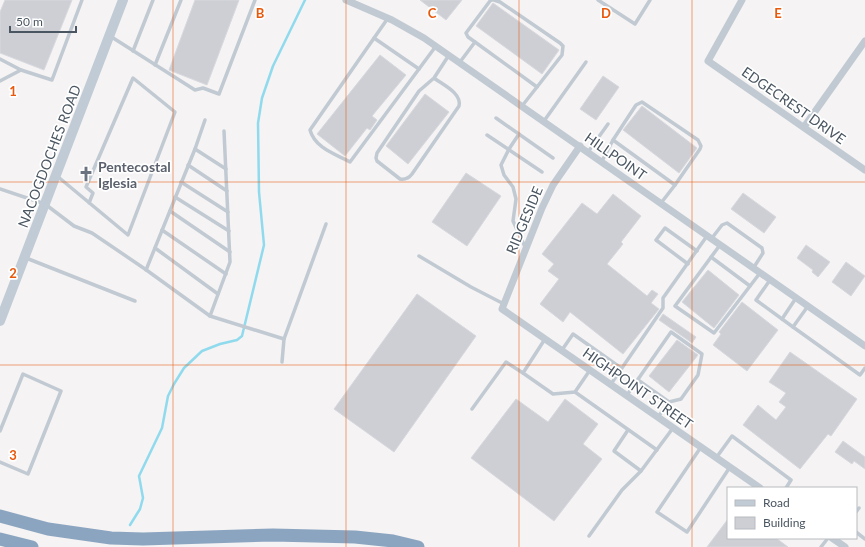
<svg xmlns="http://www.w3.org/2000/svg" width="865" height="547" font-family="Lato,sans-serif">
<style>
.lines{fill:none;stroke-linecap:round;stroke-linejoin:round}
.stream{stroke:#90daee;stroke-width:2.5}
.building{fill:#cdcfd5;stroke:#d7d9de}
.lane{stroke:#c1cad2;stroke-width:3.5}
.street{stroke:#c1cad2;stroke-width:7}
.secondary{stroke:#c1cbd6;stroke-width:10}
.highway{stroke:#8ba5c1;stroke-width:13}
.grid{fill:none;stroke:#e8590c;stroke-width:1;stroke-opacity:0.55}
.labels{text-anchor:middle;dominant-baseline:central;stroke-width:3.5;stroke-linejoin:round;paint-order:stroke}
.street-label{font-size:14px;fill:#4a5661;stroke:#fff}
.worship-label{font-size:14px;font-weight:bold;fill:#5b616d;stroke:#fff;text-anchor:start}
.grid-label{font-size:13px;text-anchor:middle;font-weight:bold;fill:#e8590c;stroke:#fff;stroke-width:3.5;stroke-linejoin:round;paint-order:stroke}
</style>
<rect width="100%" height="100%" fill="#f5f3f3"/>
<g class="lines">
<polyline class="stream" points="130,525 140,509 143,498 139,476 162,428 168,396 174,384 184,368 202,351 220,344 237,340 242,336 264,245 259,192 258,123 262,98 273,66 305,0"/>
</g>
<g class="building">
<polygon points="5,0 72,0 44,70 0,53 0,12"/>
<polygon points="195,0 239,0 207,85 169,70"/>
<polygon points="420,0 462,0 446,20"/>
<polygon points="493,3 559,50 542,74 476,26"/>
<polygon points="380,55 406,75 372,116 377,120 370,130 367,128 345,156 317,134"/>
<polygon points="603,76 619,87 596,120 580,109"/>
<polygon points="425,94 449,112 408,164 386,146"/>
<polygon points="642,106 697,148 679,173 623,130"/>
<polygon points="466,173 501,196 467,246 432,222"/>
<polygon points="743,193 776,217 764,233 731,209"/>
<polygon points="613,194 641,216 621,242 623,244 607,264 647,296 652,290 658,294 651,303 659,309 623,354 570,312 563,322 540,304 559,279 548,271 554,264 542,254 582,203 597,214"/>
<polygon points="806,245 830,262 818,277 812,272 813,270 797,258"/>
<polygon points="846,262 865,276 851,296 832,282"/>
<polygon points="708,270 739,295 714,328 682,302"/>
<polygon points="417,294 476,336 394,452 334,409"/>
<polygon points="742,302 778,330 747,371 713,345 721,334 719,332"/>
<polygon points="663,314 696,337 692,343 659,320"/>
<polygon points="677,340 698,355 669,392 649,376"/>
<polygon points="790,352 857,399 831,436 828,434 800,469 743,425 758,405 776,420 786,407 779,402 786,393 769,382"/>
<polygon points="516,399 548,422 565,399 598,424 583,444 602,459 554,521 471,458"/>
<polygon points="843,441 865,457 865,469 854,461 852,464 835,452"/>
<polygon points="728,519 728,538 776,538 788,547 707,547"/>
</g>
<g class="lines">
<g class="lane">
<polyline points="494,0 500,2 560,43 563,46 562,55 537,87"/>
<polyline points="598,0 635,24 650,0"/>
<path d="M388 18 310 130C315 148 335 154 350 162L436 46"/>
<polyline points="110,36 195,90 203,88 219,94 255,0"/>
<polyline points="374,38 419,69"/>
<polyline points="475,42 468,37 466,33 490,1 492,0"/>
<polyline points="133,51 153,0"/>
<polyline points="0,59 21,70"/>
<polyline points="460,62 475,42 537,87 522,106"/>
<polyline points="155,65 181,0"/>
<path d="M434 78C443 85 462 93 459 106L412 174C409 178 406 180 400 179L377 161 376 158 377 153 419 91 434 78 449 55"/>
<polyline points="0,81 21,70 52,80 82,0"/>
<polyline points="496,118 553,158"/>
<polyline points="544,121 586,62"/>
<polyline points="519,134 509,149 501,165 504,175 513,187 516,199 513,221 526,249"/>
<polyline points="487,135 542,172"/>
<polyline points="613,140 636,105 642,102 698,140 701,146 700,149 675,185"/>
<polyline points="195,149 205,120"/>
<polyline points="588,152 608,124"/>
<polyline points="602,161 613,140 675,185 661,203"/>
<polyline points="188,165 227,191"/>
<polyline points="57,176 128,235 175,112 133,78 86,187 93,193 89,203"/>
<polyline points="181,182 228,212"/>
<polyline points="0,189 45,204 74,226 92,233 145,269 210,316 230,262 224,131"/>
<polyline points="175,197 229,231"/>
<polyline points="170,211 230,252"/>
<polyline points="162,230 226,274"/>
<polyline points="712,238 722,225 727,223 762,248 763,253 754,267"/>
<polyline points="720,245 675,306 714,333 760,273"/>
<polyline points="155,248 218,294"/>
<polyline points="419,256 471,287 504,304"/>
<polyline points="711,257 750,286"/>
<polyline points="26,258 135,301"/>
<polyline points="688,264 656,240 665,228 697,251"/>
<polyline points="146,270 195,149 226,169"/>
<polyline points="770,280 756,300 793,327 808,306"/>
<polyline points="210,316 284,339 282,362"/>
<polyline points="782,319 796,298"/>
<polyline points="793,327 860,375 865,368"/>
<polyline points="284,339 326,224"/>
<polyline points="545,339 523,373 553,394 575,392 590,370"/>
<polyline points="562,350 573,334 621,368"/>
<polyline points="638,380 669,402"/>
<polyline points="611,384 663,308 663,298 707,236"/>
<polyline points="575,392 657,450"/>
<polyline points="627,395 671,332 702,354 698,375 681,399 669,402 658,417"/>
<polyline points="472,409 506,362 523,373"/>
<polyline points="628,430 614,451 641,471"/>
<polyline points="0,431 23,374 61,391 28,474 0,462"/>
<polyline points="701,447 657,512 687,532 730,467"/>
<polyline points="716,458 732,436 791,480 786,488"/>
<polyline points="856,512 859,508"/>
<polyline points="856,532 865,539"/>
<polyline points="589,536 622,490 641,471 673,428"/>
<polyline points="821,547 828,538"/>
</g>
<g class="street">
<polyline points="346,0 392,20 424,38 865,346"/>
<polyline points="742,0 708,61 865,170"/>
<polyline points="804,127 865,41"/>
<polyline points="580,146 553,185 542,208 502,309 760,488"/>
<polyline points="832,538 845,547"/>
</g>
<polyline class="secondary" points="0,321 123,0"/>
<g class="highway">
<polyline points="0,516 48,529 111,538 143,539 273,535 355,537 393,541 418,547"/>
<polyline points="0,539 32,547"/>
</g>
</g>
<path class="grid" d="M173 0V547M346 0V547M519 0V547M692 0V547M0 182H865M0 365H865"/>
<defs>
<g id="church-bare" transform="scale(1.2)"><path d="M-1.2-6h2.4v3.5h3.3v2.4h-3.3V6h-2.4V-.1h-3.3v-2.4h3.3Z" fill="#6b7280" stroke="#fff" stroke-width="2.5" paint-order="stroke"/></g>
</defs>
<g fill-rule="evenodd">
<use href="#church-bare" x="86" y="174"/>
</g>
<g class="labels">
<g class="street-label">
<text transform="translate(794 105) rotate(35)">EDGECREST DRIVE</text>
<text transform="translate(49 156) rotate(-69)">NACOGDOCHES ROAD</text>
<text transform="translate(616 156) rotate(35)">HILLPOINT</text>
<text transform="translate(524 220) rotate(-67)">RIDGESIDE</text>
<text transform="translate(638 388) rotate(35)">HIGHPOINT STREET</text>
</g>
<g class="worship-label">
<text x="98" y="166">Pentecostal<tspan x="98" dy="16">Iglesia</tspan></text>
</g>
</g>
<g class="grid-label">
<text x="260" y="18">B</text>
<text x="432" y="18">C</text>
<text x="606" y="18">D</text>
<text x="778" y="18">E</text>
<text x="13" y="96">1</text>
<text x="13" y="278">2</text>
<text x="13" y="460">3</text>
</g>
<rect x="727" y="487" width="130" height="52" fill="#ffffff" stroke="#b7bbc0"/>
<rect x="735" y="500" width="20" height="6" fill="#c1cbd6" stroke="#b7bbc0"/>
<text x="763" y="507" font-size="12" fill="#4a5661">Road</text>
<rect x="735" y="517" width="20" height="12" fill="#cdcfd5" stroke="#b7bbc0"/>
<text x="763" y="527" font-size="12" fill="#4a5661">Building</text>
<path d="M10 26v6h66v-6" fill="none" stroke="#4a5661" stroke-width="2"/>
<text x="16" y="26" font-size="12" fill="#4a5661" stroke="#ffffff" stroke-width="3" paint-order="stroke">50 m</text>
</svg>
